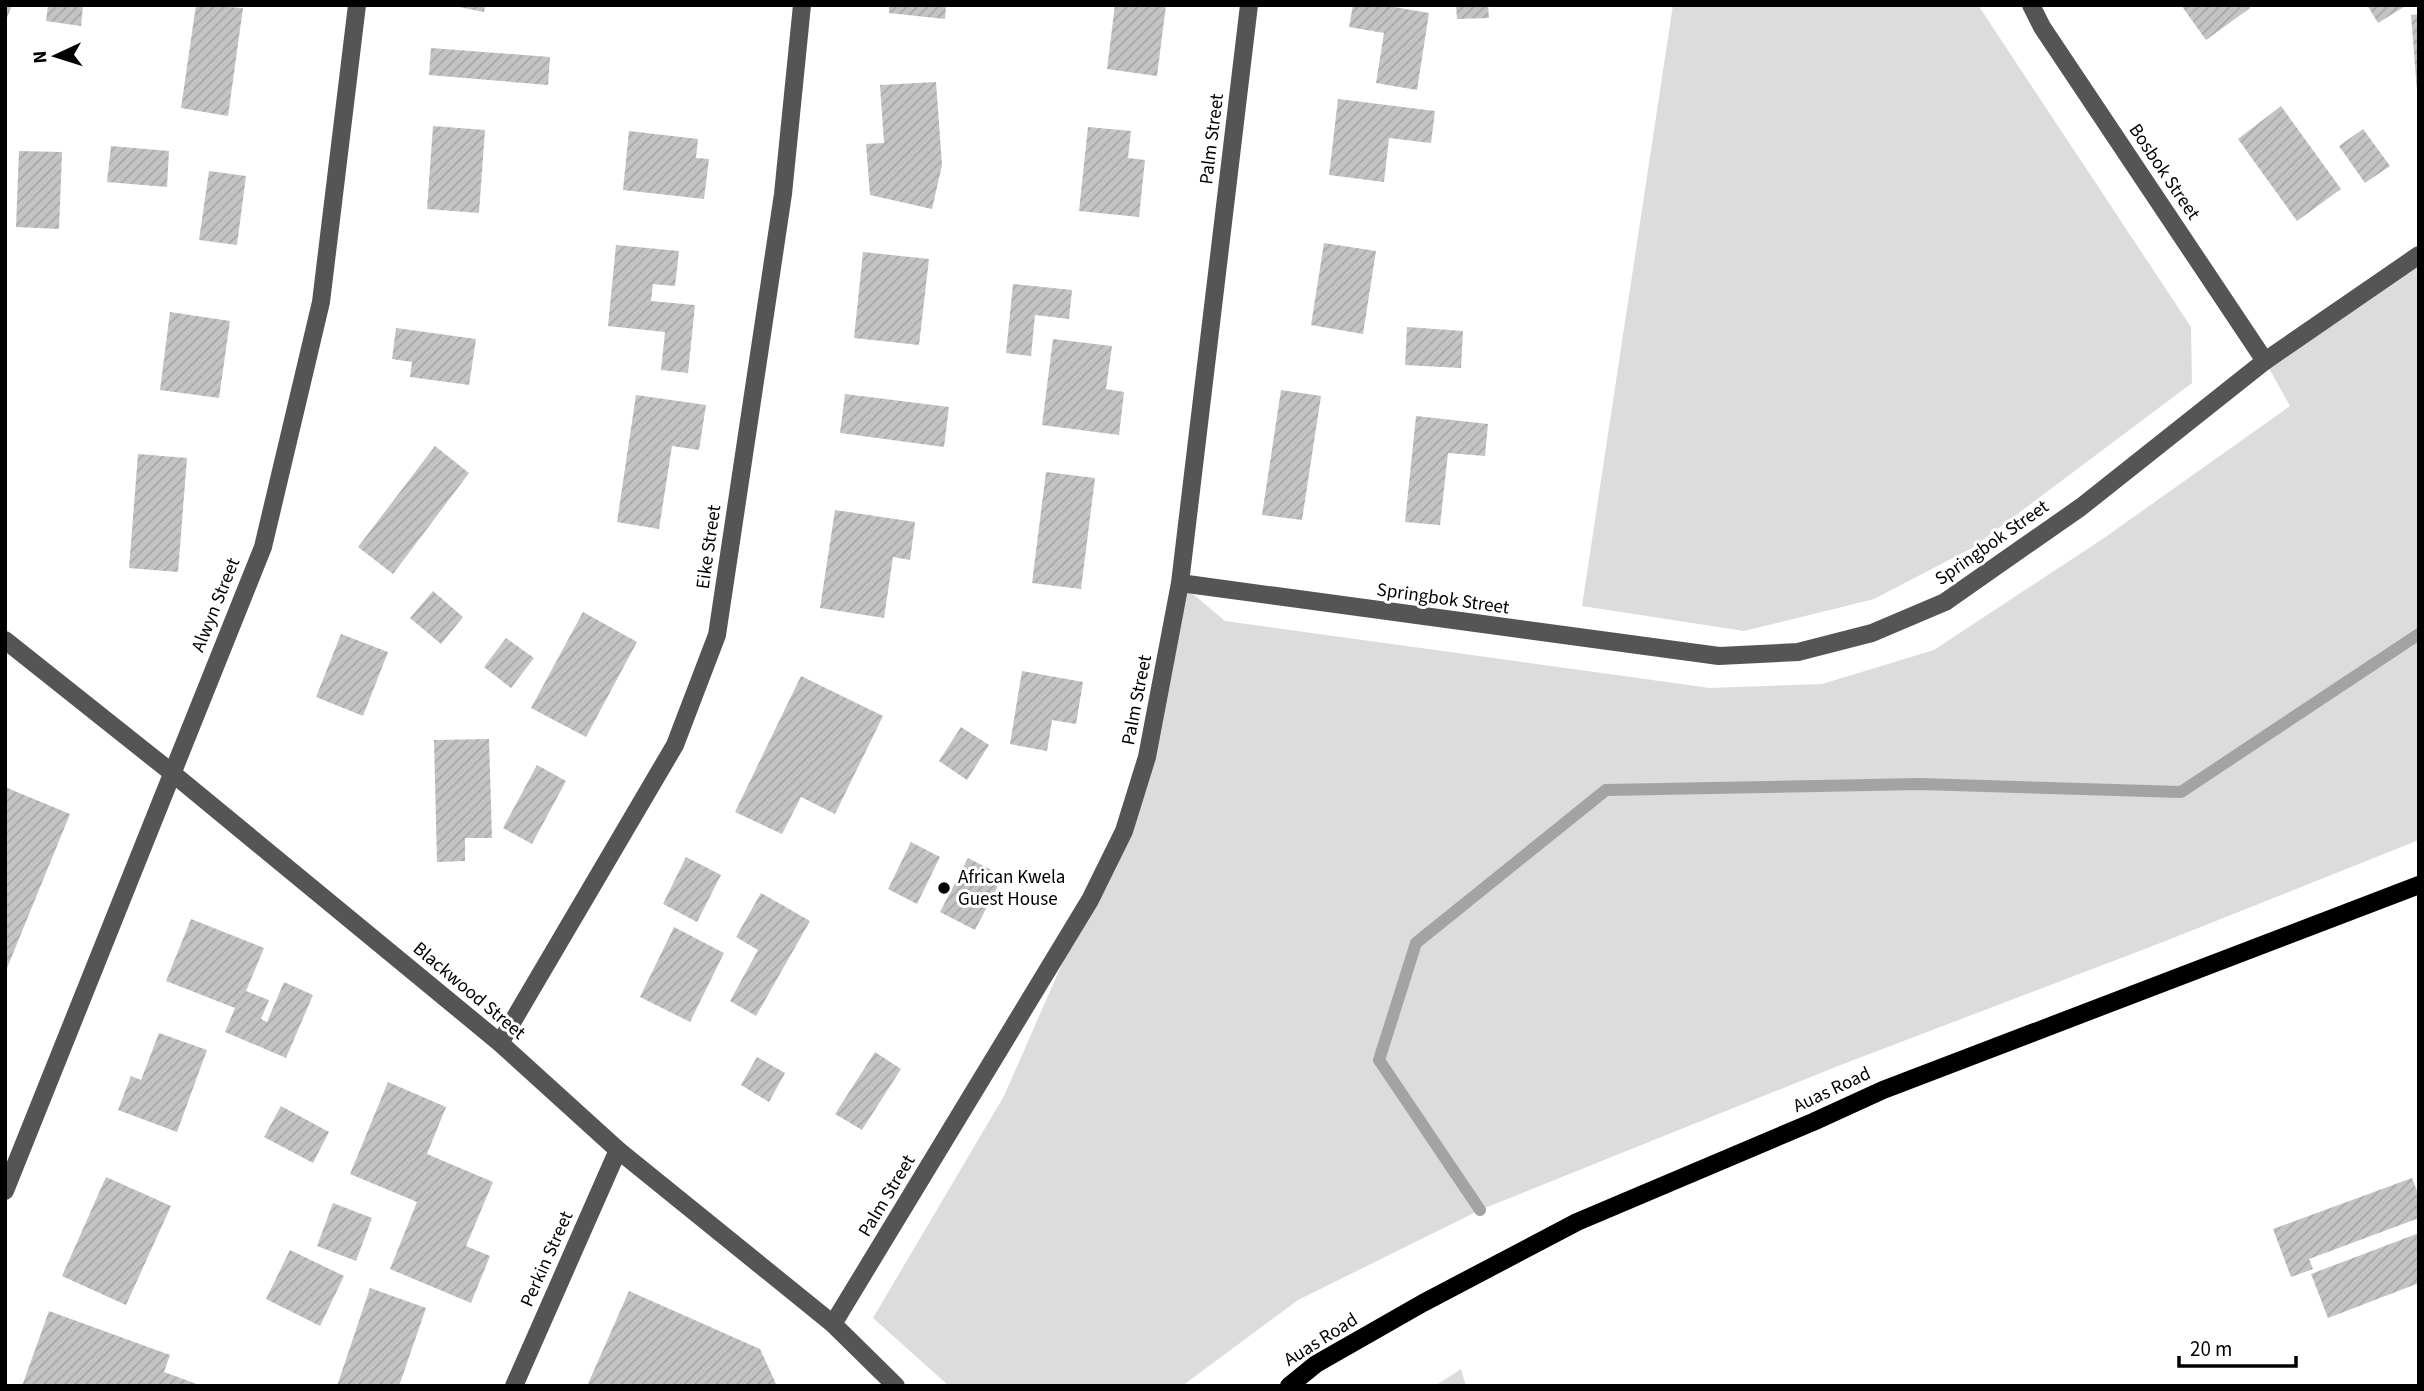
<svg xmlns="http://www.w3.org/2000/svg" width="2424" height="1391" font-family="'Source Sans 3',sans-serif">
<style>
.green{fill:#dcdcdc}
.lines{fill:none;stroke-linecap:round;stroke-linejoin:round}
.stream{stroke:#a3a3a3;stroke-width:12}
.building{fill:url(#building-hatch)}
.minor{stroke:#555;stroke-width:18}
.major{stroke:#000;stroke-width:18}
.poi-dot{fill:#000;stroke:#fff;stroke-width:2.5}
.labels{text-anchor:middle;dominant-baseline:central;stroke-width:6;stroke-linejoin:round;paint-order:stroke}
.street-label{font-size:19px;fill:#000;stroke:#fff}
.poi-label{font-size:19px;fill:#000;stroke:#fff;text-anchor:start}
</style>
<defs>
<pattern id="building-hatch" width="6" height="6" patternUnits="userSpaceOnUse" patternTransform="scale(1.75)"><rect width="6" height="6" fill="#c4c4c4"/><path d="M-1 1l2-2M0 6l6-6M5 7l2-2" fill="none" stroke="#a7a7a7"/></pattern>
</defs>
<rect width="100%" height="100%" fill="#fff"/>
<g class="green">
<polygon points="1673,5 1978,5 2191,327 2192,383 1972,548 1874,599 1744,631 1582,606"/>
<polygon points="2419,256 2419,840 2163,942 1838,1066 1480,1210 1298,1300 1182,1386 949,1386 873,1318 1004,1096 1090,900 1124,831 1180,583 1225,621 1710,688 1822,684 1934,650 2104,538 2290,406 2265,361"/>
<polygon points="1461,1369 1466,1386 1435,1386"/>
</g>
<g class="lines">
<polyline class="stream" points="1480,1210 1379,1060 1416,943 1606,790 1920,784 2181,792 2419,634"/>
</g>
<g class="building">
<polygon points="5,5 12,5 5,23"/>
<polygon points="48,5 83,5 81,26 46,21"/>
<polygon points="196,5 243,8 228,116 181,108"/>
<polygon points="449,5 485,5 484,12"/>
<polygon points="889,5 946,5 945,19 889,13"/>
<polygon points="1115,5 1166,5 1157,76 1107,69"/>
<polygon points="1353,5 1383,5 1429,13 1417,90 1376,83 1384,33 1349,27"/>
<polygon points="1456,5 1488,5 1489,18 1457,19"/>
<polygon points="2181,5 2248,5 2250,8 2206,40"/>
<polygon points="2367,5 2407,5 2378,23"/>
<polygon points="2419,14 2419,91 2417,91 2411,15"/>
<polygon points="431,48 550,57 548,85 429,75"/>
<polygon points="936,82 942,165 932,209 870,195 866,144 884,143 880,85"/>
<polygon points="1338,99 1435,111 1431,143 1389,138 1384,182 1329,175"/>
<polygon points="2281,106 2341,189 2297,221 2238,139"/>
<polygon points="433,126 485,130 479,213 427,209"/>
<polygon points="1088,127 1131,131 1128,158 1145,160 1139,217 1079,211"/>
<polygon points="2363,129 2390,166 2365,183 2339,146"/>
<polygon points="629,131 698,139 696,158 709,159 704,199 623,190"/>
<polygon points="111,146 169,151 167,187 107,182"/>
<polygon points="19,151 62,152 59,229 16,227"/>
<polygon points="209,171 246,176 237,245 199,240"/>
<polygon points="1324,243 1376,251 1363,334 1311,325"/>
<polygon points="616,245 679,251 675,286 653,284 651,301 695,305 688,373 661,370 665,332 608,326"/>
<polygon points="863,252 929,259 919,345 854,338"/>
<polygon points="1013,284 1072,290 1069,319 1035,315 1031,356 1006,353"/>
<polygon points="170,312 230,321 219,398 160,390"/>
<polygon points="1407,327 1463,331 1461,368 1405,365"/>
<polygon points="396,328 476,339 469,385 410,377 412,362 392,359"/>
<polygon points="1053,339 1112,346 1106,389 1124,392 1119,435 1042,425"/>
<polygon points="1281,390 1321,396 1302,520 1262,515"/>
<polygon points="845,394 949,407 944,447 840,433"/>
<polygon points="636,395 706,405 699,450 672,446 659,529 617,522"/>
<polygon points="1416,416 1488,424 1485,456 1448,453 1440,525 1405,522"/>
<polygon points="435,446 469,473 393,574 358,547"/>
<polygon points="138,454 187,458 178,572 129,568"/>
<polygon points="1046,472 1095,478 1081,589 1032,583"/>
<polygon points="835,510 915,522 910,560 893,557 884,618 820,608"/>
<polygon points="433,591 463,617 441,644 410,618"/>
<polygon points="583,612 637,642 586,737 531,708"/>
<polygon points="341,634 388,652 363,716 316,697"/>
<polygon points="506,638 534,658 511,688 484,667"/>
<polygon points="1022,671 1083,682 1076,724 1052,720 1047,751 1010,744"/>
<polygon points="801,676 883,716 835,814 801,797 782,834 735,812"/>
<polygon points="961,727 989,745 967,780 939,761"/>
<polygon points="489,739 492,838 465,838 465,861 437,862 434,740"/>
<polygon points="537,765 566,781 532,844 503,828"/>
<polygon points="5,787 70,814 5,973"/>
<polygon points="911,842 940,857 917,904 888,889"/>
<polygon points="686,857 721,875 697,922 663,904"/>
<polygon points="968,858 1003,876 975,930 940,912"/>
<polygon points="761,893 810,921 756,1016 730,1001 758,950 736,937"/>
<polygon points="191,919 264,948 246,991 269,1000 261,1019 267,1022 284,982 313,995 286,1058 225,1032 235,1008 166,981"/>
<polygon points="674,927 724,953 690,1022 640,997"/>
<polygon points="159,1033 207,1050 177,1132 118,1110 131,1076 141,1080"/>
<polygon points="875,1052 901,1069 862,1130 835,1114"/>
<polygon points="757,1057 785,1073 769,1102 741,1085"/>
<polygon points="388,1082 446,1107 427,1154 493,1182 466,1246 490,1256 471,1303 390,1269 417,1202 350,1174"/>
<polygon points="281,1106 329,1132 313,1163 264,1137"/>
<polygon points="106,1177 171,1206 126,1305 62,1276"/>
<polygon points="2412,1178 2419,1196 2419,1218 2309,1259 2313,1269 2291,1277 2273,1229"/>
<polygon points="333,1203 372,1218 356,1261 317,1246"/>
<polygon points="2419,1233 2419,1283 2328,1318 2311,1274"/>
<polygon points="290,1250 344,1276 320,1326 266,1299"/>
<polygon points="370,1288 426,1308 399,1386 337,1386"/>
<polygon points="629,1291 760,1349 777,1386 587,1386"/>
<polygon points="49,1311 170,1355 164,1372 202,1386 22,1386"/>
</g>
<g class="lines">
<g class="minor">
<polyline points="2031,5 2042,27 2265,361"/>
<polyline points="1180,583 1719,656 1798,652 1872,633 1945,602 2081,507 2265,361 2419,255"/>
<polyline points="5,640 171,772 500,1043 618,1150 833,1324 896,1386"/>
<polyline points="500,1043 675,745 717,635 783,194 802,5"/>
<polyline points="5,1191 263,547 321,302 357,5"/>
<polyline points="833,1324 1090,900 1124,831 1147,757 1180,583 1249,5"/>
<polyline points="514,1386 618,1150"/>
</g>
<polyline class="major" points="1289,1386 1316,1364 1423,1303 1577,1222 1813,1122 1883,1090 2419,885"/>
</g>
<circle class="poi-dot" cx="944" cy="888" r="7"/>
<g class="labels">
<g class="street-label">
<text transform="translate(1212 139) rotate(-83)">Palm Street</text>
<text transform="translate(2164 172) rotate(56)">Bosbok Street</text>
<text transform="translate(1992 543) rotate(-35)">Springbok Street</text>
<text transform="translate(709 547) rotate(-82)">Eike Street</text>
<text transform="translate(1443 599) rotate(8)">Springbok Street</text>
<text transform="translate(216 605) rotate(-68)">Alwyn Street</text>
<text transform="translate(1137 700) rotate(-79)">Palm Street</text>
<text transform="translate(469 991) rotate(40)">Blackwood Street</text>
<text transform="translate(1832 1090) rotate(-25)">Auas Road</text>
<text transform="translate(887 1196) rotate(-59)">Palm Street</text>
<text transform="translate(547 1259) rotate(-66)">Perkin Street</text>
<text transform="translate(1321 1340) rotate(-32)">Auas Road</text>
</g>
<g class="poi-label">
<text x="958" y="877">African Kwela<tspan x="958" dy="22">Guest House</tspan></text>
</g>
</g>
<rect width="2424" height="1391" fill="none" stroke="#000000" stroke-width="14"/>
<g transform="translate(56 56) rotate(266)" stroke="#ffffff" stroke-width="5" paint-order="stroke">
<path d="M0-5L12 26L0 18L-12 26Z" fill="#000000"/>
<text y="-10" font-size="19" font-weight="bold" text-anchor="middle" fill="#000000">N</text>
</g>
<path d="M2179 1356v10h117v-10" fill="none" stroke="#000000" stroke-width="3.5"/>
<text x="2190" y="1356" font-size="21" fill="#000000" stroke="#ffffff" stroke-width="5" paint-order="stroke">20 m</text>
</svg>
